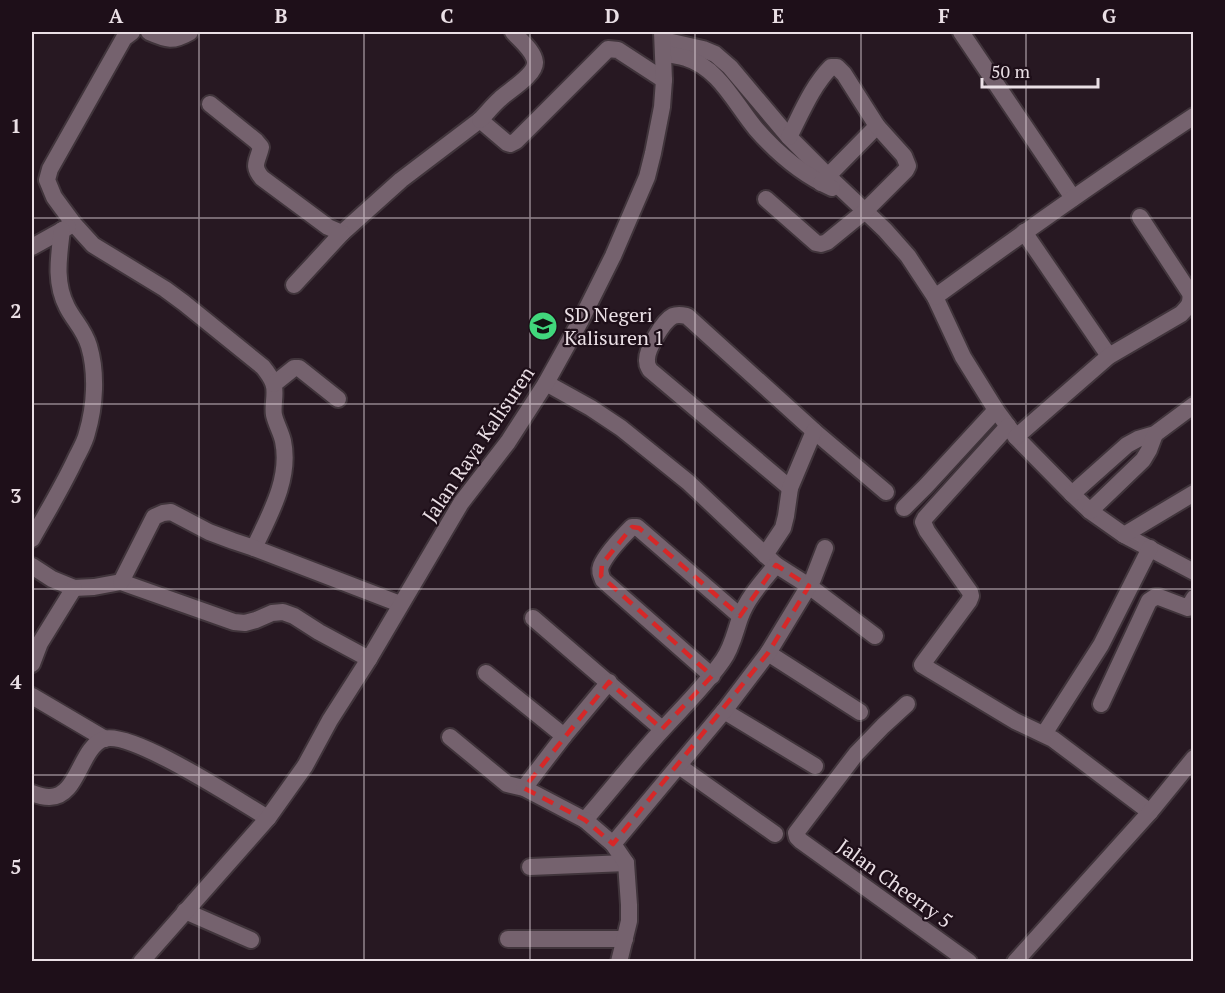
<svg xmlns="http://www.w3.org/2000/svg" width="1225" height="993" font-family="'PT Serif',serif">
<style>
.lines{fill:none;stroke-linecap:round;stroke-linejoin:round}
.minor-casing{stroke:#40343b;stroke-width:20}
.tertiary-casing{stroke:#40343b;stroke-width:20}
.secondary-casing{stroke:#40343b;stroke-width:20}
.minor{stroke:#75626e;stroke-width:16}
.tertiary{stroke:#75626e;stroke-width:16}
.secondary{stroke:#75626e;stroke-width:16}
.marked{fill:none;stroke:#d62828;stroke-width:4.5;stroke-dasharray:12 8;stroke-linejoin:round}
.grid{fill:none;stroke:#eadfe5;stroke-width:1.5;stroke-opacity:0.55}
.labels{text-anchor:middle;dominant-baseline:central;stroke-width:4.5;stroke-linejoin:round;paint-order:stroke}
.poi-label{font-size:20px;fill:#eadfe5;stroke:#1e0f19;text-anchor:start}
.street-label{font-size:20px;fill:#eadfe5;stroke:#1e0f19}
.neatline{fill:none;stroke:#eadfe5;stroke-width:2}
.grid-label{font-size:20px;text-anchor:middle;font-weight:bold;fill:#eadfe5}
</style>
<rect width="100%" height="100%" fill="#271822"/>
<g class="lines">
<g class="minor-casing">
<g id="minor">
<path d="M132 32 124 38 50 169 47 180 54 197 62 208 74 224 93 245 165 289 184 303 263 367C267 372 271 377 273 383 277 392 272 405 274 415 276 424 281 432 283 441 291 479 269 516 254 548"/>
<path d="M149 32C167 40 173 42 190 32"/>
<polyline points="961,32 1073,198"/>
<polyline points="663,40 703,49 715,54 730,67 789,137 828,176 885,230 908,256 935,297 963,357 996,410 1016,437 1072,494 1090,511 1124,535 1194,572"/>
<path d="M663 53C671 55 678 56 686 58 719 68 735 104 756 129 776 152 803 175 832 188"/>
<path d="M210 104 256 141 261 147C258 161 251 165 262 178L328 227 342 233 401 180 480 120 507 143 510 144 516 141 608 49 618 50 664 80"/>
<path d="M480 120C487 113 493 105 500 99 508 91 536 75 535 62 534 51 520 40 513 32"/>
<polyline points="821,183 877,126"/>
<path d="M766 199 816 243 821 244 827 242 865 211 906 170 908 166 904 156 877 126 844 74 837 67H831C812 86 801 114 789 137"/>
<polyline points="1024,232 1109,356"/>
<polyline points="32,247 68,227"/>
<polyline points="294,285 342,233"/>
<path d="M935 297C1020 235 1106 174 1194 116"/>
<polyline points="546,383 591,408 621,428 688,482 776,565 809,586 875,636"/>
<polyline points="274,384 294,368 299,368 338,399"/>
<polyline points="1008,426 925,518 923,522 927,531 970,592 971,596 969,601 924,662 922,665 1015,721 1053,739 1150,812"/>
<path d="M1016 437 1109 356 1181 314C1188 307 1192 303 1190 293L1140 217"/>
<path d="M790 488 650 370C648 366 647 366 647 361 646 350 663 321 673 316 678 314 682 315 687 316L814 431 886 492"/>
<polyline points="1072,494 1127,445 1138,439 1155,434 1194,405"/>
<polyline points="904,508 926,486 996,410"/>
<polyline points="1090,511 1143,460 1149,450 1155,434"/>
<polyline points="1124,535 1194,493"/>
<path d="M32 539C47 512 63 486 76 458 80 450 85 442 87 433 95 406 97 373 89 346 84 329 74 321 67 307 54 282 59 256 62 230"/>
<polyline points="765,555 783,528 786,516 790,488 814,431"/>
<polyline points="32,566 52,579 74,588 94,587 121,582 234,622 245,623 256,620 272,613 283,612 294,616 319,632 369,659"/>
<polyline points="121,582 154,517 163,513 171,512 209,532 233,541 254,548 400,604"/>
<polyline points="533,618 662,729"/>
<polyline points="768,653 860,712"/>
<polyline points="32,664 40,643 74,588"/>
<polyline points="486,673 564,736"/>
<path d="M712 676 603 580C601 575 599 571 601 566 606 554 623 536 632 527H637L740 616"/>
<polyline points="32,696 105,739"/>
<polyline points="907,704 883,726 856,754 796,833 797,837 801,841 969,962"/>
<polyline points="1101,704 1149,601 1155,597 1159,597 1188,608 1194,598"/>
<polyline points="724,711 815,766"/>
<polyline points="1044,734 1101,645 1150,548"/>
<path d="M450 737 507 784 524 788 585 820C611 790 636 758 663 729 683 707 705 686 723 660 732 648 735 632 740 618 747 598 763 581 776 565"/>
<polyline points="679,766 775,834"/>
<polyline points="524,788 564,736 609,682"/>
<polyline points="585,820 613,844"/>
<polyline points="530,867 626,863"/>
<polyline points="185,911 251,940"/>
<polyline points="508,939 625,939"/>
<polyline points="619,962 629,921 629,905 626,863 613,844 724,711 768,653 813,579 825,548"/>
<polyline points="1015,962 1150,812 1194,758"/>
</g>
</g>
<g class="tertiary-casing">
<path id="tertiary" d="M32 793C37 795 44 797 49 797 78 798 80 747 104 739 132 730 240 802 268 818"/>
</g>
<g class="secondary-casing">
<polyline id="secondary" points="141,962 268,818 305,766 330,720 369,659 461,503 508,442 546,383 581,320 613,256 647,177 653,153 662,107 664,80 662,32"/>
</g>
<use href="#minor" class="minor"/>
<use href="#tertiary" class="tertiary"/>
<use href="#secondary" class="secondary"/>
</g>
<path class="marked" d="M632 527 639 528 740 616 776 565 809 586 768 653 613 844 585 820 524 788 609 682 662 729 712 676 601 576 602 564Z"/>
<path class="grid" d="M199 32V962M364 32V962M530 32V962M695 32V962M861 32V962M1026 32V962M32 218H1194M32 404H1194M32 589H1194M32 775H1194"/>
<defs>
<g id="school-disc" transform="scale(1.5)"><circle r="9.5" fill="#41d77c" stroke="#1e0f19"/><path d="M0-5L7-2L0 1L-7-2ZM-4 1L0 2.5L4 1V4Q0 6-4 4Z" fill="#111"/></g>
</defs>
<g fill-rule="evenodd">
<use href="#school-disc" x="543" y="326"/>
</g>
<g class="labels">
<g class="poi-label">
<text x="564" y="314">SD Negeri<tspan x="564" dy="23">Kalisuren 1</tspan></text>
</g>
<g class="street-label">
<text transform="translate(478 444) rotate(-56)">Jalan Raya Kalisuren</text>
<text transform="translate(895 883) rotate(36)">Jalan Cheerry 5</text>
</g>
</g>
<rect width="1225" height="993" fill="none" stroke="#1e0f19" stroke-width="66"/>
<path d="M982 78v9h116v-9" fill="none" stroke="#eadfe5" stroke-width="3"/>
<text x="991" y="78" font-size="18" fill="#eadfe5" stroke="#1e0f19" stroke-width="4.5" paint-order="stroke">50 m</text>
<rect x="33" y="33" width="1159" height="927" class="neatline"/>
<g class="grid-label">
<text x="116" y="23">A</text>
<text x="281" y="23">B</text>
<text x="447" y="23">C</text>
<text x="612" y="23">D</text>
<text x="778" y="23">E</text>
<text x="944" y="23">F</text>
<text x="1109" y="23">G</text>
<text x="16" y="133">1</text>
<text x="16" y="318">2</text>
<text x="16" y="503">3</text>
<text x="16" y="689">4</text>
<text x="16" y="874">5</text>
</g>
</svg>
